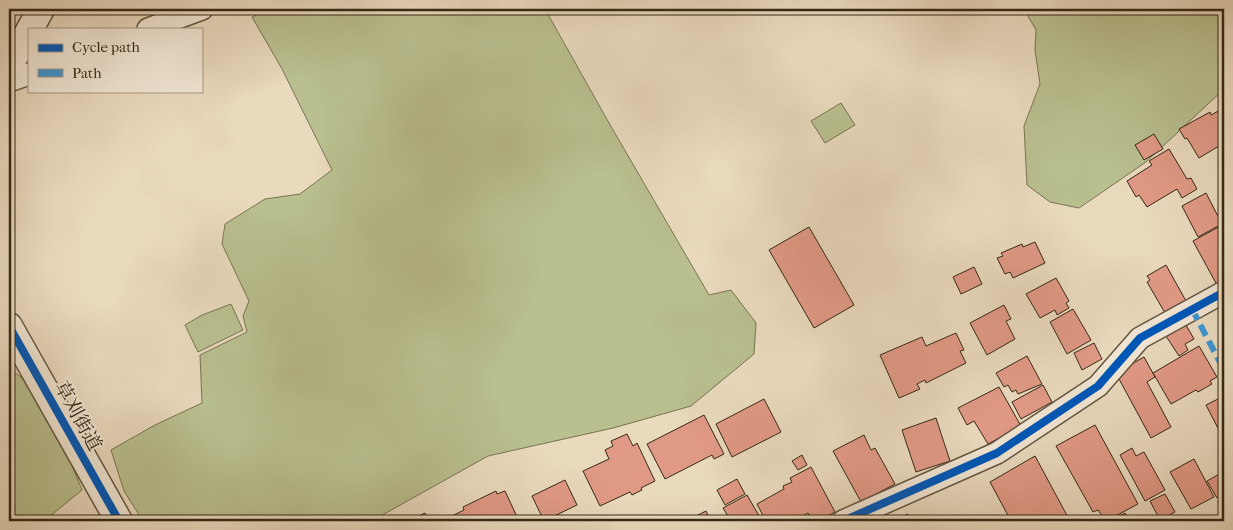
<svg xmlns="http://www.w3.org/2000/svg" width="1233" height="530" font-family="'IM FELL French Canon','Noto Serif JP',serif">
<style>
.green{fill:#b9bf8f;stroke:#787452}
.building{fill:#e09985;stroke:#362916}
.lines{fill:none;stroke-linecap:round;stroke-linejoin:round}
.minor-casing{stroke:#635540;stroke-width:24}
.tertiary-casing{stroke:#635540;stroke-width:29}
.minor{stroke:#f1e6d4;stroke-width:21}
.tertiary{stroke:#f1e6d4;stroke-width:26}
.quiet{stroke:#3e96d4;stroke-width:6;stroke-dasharray:12 6;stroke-linecap:butt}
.cycleway-casing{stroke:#f1e6d4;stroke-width:11}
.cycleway{stroke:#0057b8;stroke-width:8}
.labels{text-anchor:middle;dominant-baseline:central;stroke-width:4;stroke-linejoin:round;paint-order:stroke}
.street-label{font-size:19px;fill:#362916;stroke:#f1e6d4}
</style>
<rect width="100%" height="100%" fill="#e9d9bd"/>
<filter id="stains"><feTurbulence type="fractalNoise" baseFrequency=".004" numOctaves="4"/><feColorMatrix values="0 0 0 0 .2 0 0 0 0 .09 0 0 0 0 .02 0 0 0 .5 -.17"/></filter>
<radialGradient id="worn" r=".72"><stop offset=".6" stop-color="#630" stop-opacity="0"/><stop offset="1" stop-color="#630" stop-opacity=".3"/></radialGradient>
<g class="green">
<polygon points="271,9 545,9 609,123 709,295 731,290 756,323 754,354 691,406 613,428 488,456 377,518 364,521 143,521 124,491 111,450 155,425 202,403 200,355 247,332 243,316 249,301 222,244 225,224 265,199 300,194 332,170 282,69 252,17"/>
<polygon points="1024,9 1224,9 1224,89 1146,162 1079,208 1050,202 1027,185 1024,126 1040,84 1035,50 1036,30"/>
<polygon points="841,103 855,125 825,143 811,121"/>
<polygon points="231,304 243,330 198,352 185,325 202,315"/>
<polygon points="9,368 30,384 59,433 82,490 44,521 9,521"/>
</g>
<g class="building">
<polygon points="1222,109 1224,113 1224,143 1199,158 1187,138 1185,139 1179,129 1210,112 1211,115"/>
<polygon points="1154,134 1163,149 1144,160 1135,145"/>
<polygon points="1169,149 1187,179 1191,178 1197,189 1182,198 1177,189 1147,207 1139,195 1136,197 1127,181 1152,165 1149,161"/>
<polygon points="1206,193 1222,224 1198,237 1182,206"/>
<polygon points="1224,224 1224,281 1217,285 1193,241"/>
<polygon points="809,227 854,305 814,328 769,250"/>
<polygon points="1035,242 1045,263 1013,278 1010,272 1005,274 997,258 1003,256 1001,253 1022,244 1023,247"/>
<polygon points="1166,265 1186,301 1165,313 1147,282 1150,280 1147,276"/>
<polygon points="974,267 982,284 961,294 953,277"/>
<polygon points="1056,278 1069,301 1066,303 1069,308 1057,315 1055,310 1040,318 1026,294"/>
<polygon points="1004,305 1011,319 1006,321 1015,339 987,355 970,323"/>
<polygon points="1073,309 1091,340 1067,354 1050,322"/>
<polygon points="1186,325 1194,339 1185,344 1188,350 1179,356 1166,336"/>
<polygon points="956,333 964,350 960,351 966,363 926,383 925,380 917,384 920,389 899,398 880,355 922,337 926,346"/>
<polygon points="1094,343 1102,359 1082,370 1074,353"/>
<polygon points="1199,346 1217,377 1210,381 1212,384 1198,392 1196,390 1171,404 1153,373"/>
<polygon points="1027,356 1042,384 1018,394 1016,390 1012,392 1008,385 1004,387 996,373"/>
<polygon points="1144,357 1155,377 1147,382 1171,427 1151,438 1119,379 1130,365"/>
<polygon points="1043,385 1052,402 1021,419 1012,402"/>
<polygon points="999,387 1021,426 988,444 974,421 967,425 958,408"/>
<polygon points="1224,396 1224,440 1206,405"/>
<polygon points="764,399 781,432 732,457 716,424"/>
<polygon points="704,415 724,454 714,459 712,455 665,479 647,444"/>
<polygon points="936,418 950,461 916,472 902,430"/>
<polygon points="1095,425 1138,504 1106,521 1098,510 1093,512 1056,446"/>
<polygon points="627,434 633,446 637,443 655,481 641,488 642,490 632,495 630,492 600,506 583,471 609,459 605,450 613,446 611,441"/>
<polygon points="864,435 871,450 875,448 895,484 861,502 833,451"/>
<polygon points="1132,448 1136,456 1144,452 1165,490 1145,501 1120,455"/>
<polygon points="802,455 807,465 798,470 792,461"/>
<polygon points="1035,456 1070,521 1011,521 990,482"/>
<polygon points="1194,459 1214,497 1191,509 1170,472"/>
<polygon points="811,467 835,512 818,521 813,521 808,513 795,521 766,521 757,504 784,489 783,486 792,482 790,478"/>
<polygon points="1223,472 1224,494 1217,498 1207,481"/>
<polygon points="737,479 745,494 725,505 717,490"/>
<polygon points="565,480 577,505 544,521 532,496"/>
<polygon points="496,491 497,494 505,491 518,519 512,521 454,521 452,516 464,510 463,507"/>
<polygon points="1165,494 1175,512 1160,520 1150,501"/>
<polygon points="747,495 762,521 731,521 723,508"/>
<polygon points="706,511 711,521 686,521"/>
<polygon points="425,513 429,521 407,521"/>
<polygon points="1125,513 1129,521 1109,521"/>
<polygon points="908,514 912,521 894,521"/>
</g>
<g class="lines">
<g class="minor-casing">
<g id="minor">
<polyline points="148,29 202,9"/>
<polyline points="9,81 29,74"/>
<polyline points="843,521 997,453 1098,386 1140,338 1224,292"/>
</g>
</g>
<g class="tertiary-casing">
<g id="tertiary">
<polyline points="30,29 41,9"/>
<polyline points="9,67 29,31"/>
<polyline points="9,326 119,521"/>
</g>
</g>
<use href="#minor" class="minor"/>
<use href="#tertiary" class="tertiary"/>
<polyline class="quiet" points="1192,309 1224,370"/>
<g class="cycleway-casing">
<g id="cycleway">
<polyline points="9,326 119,521"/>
<polyline points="843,521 997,453 1098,386 1140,338 1224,292"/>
</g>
</g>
<use href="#cycleway" class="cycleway"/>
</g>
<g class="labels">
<g class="street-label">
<text transform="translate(78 416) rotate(61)">草刈街道</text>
</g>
</g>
<rect width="1233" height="530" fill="none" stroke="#e9d9bd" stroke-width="30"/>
<rect x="10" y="10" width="1213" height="510" fill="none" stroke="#362916" stroke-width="2.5"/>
<rect x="15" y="15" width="1203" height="500" fill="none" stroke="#362916"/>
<rect x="28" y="28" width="175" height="65" fill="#f1e6d4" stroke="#a69a88"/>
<rect x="38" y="44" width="25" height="8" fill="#0057b8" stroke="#a69a88"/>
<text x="72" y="52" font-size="15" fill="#362916">Cycle path</text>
<rect x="38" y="69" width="25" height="8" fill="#3e96d4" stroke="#a69a88"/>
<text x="72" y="78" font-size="15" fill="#362916">Path</text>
<rect width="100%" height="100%" filter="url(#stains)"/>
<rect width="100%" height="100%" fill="url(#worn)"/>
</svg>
